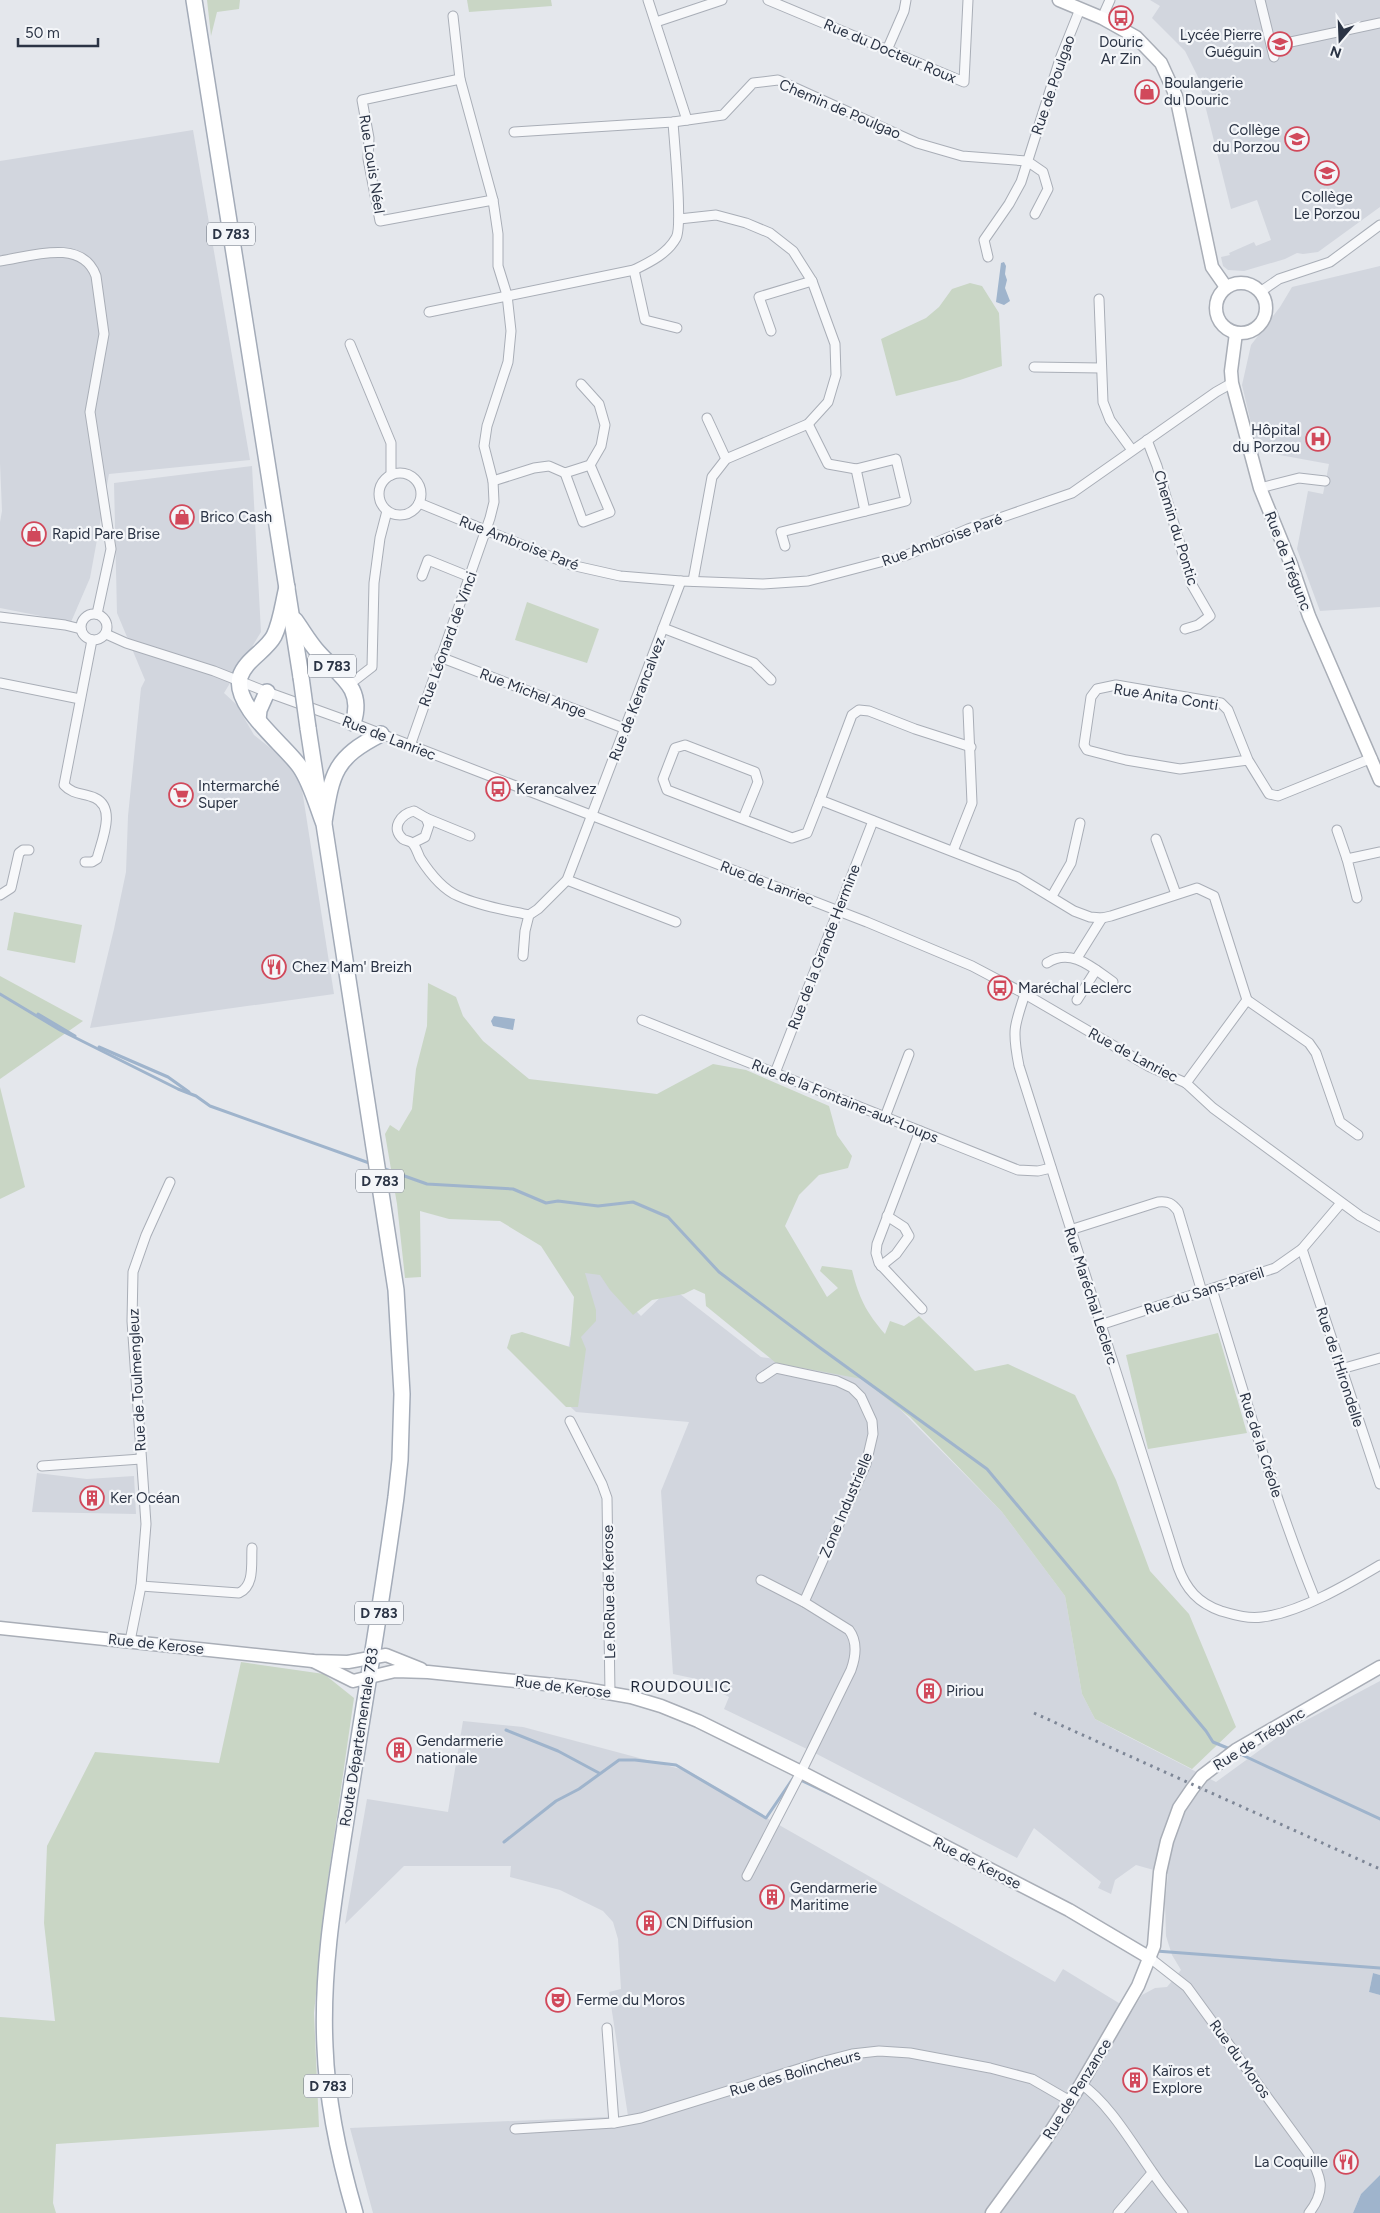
<svg xmlns="http://www.w3.org/2000/svg" width="1380" height="2213" font-family="Figtree,sans-serif">
<style>
.built{fill:#d2d6de}
.green{fill:#c9d6c5}
.water{fill:#9fb4cc}
.lines{fill:none;stroke-linecap:round;stroke-linejoin:round}
.stream{stroke:#9fb4cc;stroke-width:3}
.street-casing{stroke:#a9aeb7;stroke-width:11}
.secondary-casing{stroke:#a9aeb7;stroke-width:15}
.primary-casing{stroke:#a3abb8;stroke-width:18}
.street{stroke:#f7f8fa;stroke-width:9}
.secondary{stroke:#fff;stroke-width:12}
.primary{stroke:#fff;stroke-width:15}
.rail{stroke:#7d8696;stroke-width:3;stroke-dasharray:2.5 5;stroke-linecap:butt}
.primary-bridge-casing{stroke:#a3abb8;stroke-width:18;stroke-linecap:butt}
.primary-bridge{stroke:#fff;stroke-width:15}
.labels{text-anchor:middle;dominant-baseline:central;stroke-width:4.5;stroke-linejoin:round;paint-order:stroke}
.shield{fill:#f4f6f9;stroke:#676e7b;stroke-width:1}
.shield-label{font-size:14px;font-weight:bold;fill:#2b3445}
.poi-label{font-size:15px;fill:#2b3445;stroke:#f4f6f9;text-anchor:start}
.street-label{font-size:15px;fill:#2b3445;stroke:#f4f6f9}
.neighbourhood-label{font-size:16px;letter-spacing:1px;fill:#1d2536;stroke:#f4f6f9}
</style>
<rect width="100%" height="100%" fill="#e4e7ec"/>
<g class="built">
<polygon points="1150,0 1380,0 1380,207 1318,252 1303,254 1297,253 1285,259 1244,271 1228,270 1223,266 1221,257 1230,255 1229,253 1254,242 1256,246 1271,240 1257,200 1231,209 1198,77 1185,51 1152,18 1160,6"/>
<polygon points="193,130 250,460 109,474 90,578 71,622 0,608 0,522 2,511 0,463 0,161"/>
<polygon points="1380,266 1380,607 1320,611 1297,549 1308,491 1323,494 1329,464 1268,453 1262,449 1254,436 1242,385 1251,345 1280,307 1292,287"/>
<polygon points="252,466 261,632 224,693 236,704 254,735 288,762 301,783 334,994 90,1028 114,929 126,872 128,816 141,688 145,680 117,613 114,483"/>
<polygon points="570,1263 596,1270 641,1316 671,1287 761,1357 861,1370 1002,1512 1065,1596 1082,1694 1095,1719 1123,1734 1216,1782 1286,1731 1380,1681 1380,1975 1373,1973 1369,1992 1380,1995 1380,2175 1361,2194 1353,2213 373,2213 350,2128 628,2116 609,1992 621,1989 618,1939 613,1922 603,1911 560,1890 510,1877 511,1866 404,1866 345,1924 367,1799 448,1812 463,1721 523,1727 688,1771 736,1798 753,1810 1055,1982 1063,1969 1132,2011 1142,1995 1155,1988 1167,1987 1181,1970 1172,1955 1166,1936 1165,1902 1168,1874 1136,1865 1115,1880 1111,1894 1098,1888 1101,1882 1034,1828 1017,1858 811,1751 724,1709 729,1697 713,1689 706,1681 673,1674 661,1491 689,1422 576,1412 559,1396 580,1288"/>
<polygon points="37,1473 87,1479 134,1476 136,1514 32,1512"/>
</g>
<g class="green">
<polygon points="207,0 240,0 239,9 217,12 211,36"/>
<polygon points="467,0 551,0 552,6 469,12"/>
<polygon points="970,283 982,286 999,313 1002,366 960,380 896,396 881,339 926,318 939,307 952,289"/>
<polygon points="527,602 599,629 587,663 515,640"/>
<polygon points="14,912 82,925 75,963 7,950"/>
<polygon points="0,976 83,1021 0,1079"/>
<path d="M428 983 456 997 463 1016 483 1041 529 1079 657 1094 713 1064 746 1070 829 1106 837 1135 852 1156 848 1168 819 1175 799 1195 785 1226 827 1297 838 1288 820 1271 822 1266 852 1270C859 1298 866 1312 885 1334L890 1321 904 1326 919 1316 975 1371 1008 1364 1075 1395 1116 1480 1150 1571 1189 1614 1236 1727 1192 1769 1095 1719 1082 1694 1065 1596 1002 1512 910 1417 862 1379 776 1363 706 1306 705 1294 694 1289 684 1294 652 1300 633 1315 610 1290 600 1275 585 1273 596 1310V1321L581 1337 586 1349 578 1407H566L507 1348 511 1335 522 1332 570 1347 574 1297 541 1246 500 1221 449 1219 420 1211 421 1277 405 1278 397 1204 385 1134 390 1125 399 1131 412 1109 416 1069 427 1026Z"/>
<polygon points="0,1087 25,1187 0,1199"/>
<polygon points="1218,1333 1247,1433 1148,1449 1126,1355"/>
<polygon points="241,1662 324,1674 354,1698 327,1886 314,2013 319,2127 56,2144 53,2203 56,2213 0,2213 0,2017 55,2021 44,1923 47,1846 95,1752 219,1763"/>
</g>
<g class="water">
<polygon points="1004,262 1006,266 1005,274 1007,280 1005,288 1010,301 1004,305 996,302 1001,263"/>
<polygon points="494,1016 515,1019 513,1030 493,1026 491,1021"/>
<polygon points="1373,1973 1380,1975 1380,1995 1369,1992"/>
<polygon points="1380,2175 1380,2213 1353,2213 1361,2194"/>
</g>
<g class="lines">
<g class="stream">
<polyline points="0,994 60,1030 178,1089 196,1096 210,1106 372,1164"/>
<polyline points="38,1014 75,1036"/>
<polyline points="99,1047 168,1077 189,1092"/>
<polyline points="382,1168 427,1184 513,1189 546,1203 558,1201 598,1206 633,1202 668,1217 719,1272 819,1347 987,1469 1206,1731 1213,1742 1230,1749"/>
<polyline points="506,1730 558,1751 599,1773"/>
<polyline points="1238,1753 1380,1819"/>
<polyline points="504,1842 556,1801 579,1789 619,1760 635,1760 676,1765 766,1818 794,1777 851,1804"/>
<polyline points="1156,1951 1380,1968"/>
</g>
<g class="street-casing">
<g id="street">
<polyline points="648,0 687,120"/>
<polyline points="768,0 964,82 968,0"/>
<polyline points="1260,0 1274,57"/>
<polyline points="1102,18 1110,0"/>
<polyline points="656,22 722,0"/>
<polyline points="1272,46 1380,23"/>
<polyline points="887,50 904,11 906,0"/>
<polyline points="460,79 362,100 369,138 368,159 380,221 493,200"/>
<polyline points="514,132 673,122 723,115 753,83 778,80 917,143 962,156 1027,161 1043,172 1048,189 1035,214"/>
<polyline points="679,219 716,215 746,223 770,233 793,251 812,281 835,344 836,375 828,402 808,424 726,459 712,477 693,581"/>
<polyline points="988,257 984,240 1009,204 1021,182 1060,59 1080,9"/>
<path d="M0 261C29 257 82 237 96 276L104 334 90 412 111 549 97 614"/>
<polyline points="634,270 645,320 677,328"/>
<polyline points="1260,292 1279,279 1330,262 1380,225"/>
<polyline points="1099,299 1103,402 1110,420 1132,450"/>
<path d="M429 312 634 270C650 262 667 254 676 238 683 227 674 140 673 122"/>
<polyline points="771,331 759,297 812,281"/>
<polyline points="350,344 391,443 391,475"/>
<polyline points="1034,367 1101,368"/>
<polyline points="707,418 726,459"/>
<polyline points="1147,440 1157,466 1192,585 1210,616 1198,625 1185,629"/>
<polyline points="856,469 865,511"/>
<polyline points="565,473 583,522 610,512 590,465"/>
<circle cx="400" cy="494" r="21"/>
<polyline points="493,481 534,468 549,466 565,473 590,465 601,446 605,425 599,404 581,384"/>
<polyline points="1260,488 1299,478 1325,481"/>
<polyline points="419,503 571,565 620,576 681,581 763,584 808,581 907,555 968,529 1072,493 1216,392 1232,383"/>
<polyline points="785,546 781,532 906,501 896,459 856,469 828,464 808,424"/>
<polyline points="422,576 428,560 470,577"/>
<circle cx="94" cy="627" r="13"/>
<polyline points="0,617 65,625 81,629"/>
<polyline points="663,628 754,663 771,680"/>
<polyline points="106,634 126,643 214,671 267,692 353,723 867,922 972,966 1025,994 1150,1067 1186,1083 1213,1108 1360,1216 1380,1227"/>
<polyline points="440,657 626,729"/>
<polyline points="0,683 80,699"/>
<polyline points="350,684 372,667 374,583 380,538 387,511"/>
<polyline points="410,746 490,518 494,502 493,481 484,446 487,426 508,362 511,331 507,295 498,266 498,234 493,200 460,79 453,16"/>
<polyline points="1248,760 1180,769 1126,760 1087,750 1084,745 1091,697 1097,689 1116,685 1221,703 1228,710 1248,760 1269,794 1278,796 1372,758"/>
<polyline points="820,800 852,715 859,710 869,711 915,729 971,747"/>
<polyline points="426,818 470,836"/>
<polyline points="743,819 758,782 755,772 685,745 675,748 663,779 667,790 792,838 807,833 820,800 1018,877 1074,911 1090,917 1102,918 1111,916 1197,888 1214,896 1247,1000"/>
<polyline points="1337,830 1347,859"/>
<polyline points="1156,839 1176,894"/>
<path d="M413 843 425 837 429 825 426 818 414 811C401 814 390 828 403 839 406 841 411 841 413 844 416 847 418 854 420 858 429 872 442 889 458 896 480 906 506 910 529 915"/>
<polyline points="953,851 972,803 968,710"/>
<path d="M85 862H92L97 859C101 842 117 808 95 798 84 793 73 795 64 785L92 640"/>
<polyline points="567,880 676,922"/>
<polyline points="0,895 11,888 19,853 23,850 29,850"/>
<polyline points="1052,896 1071,863 1080,823"/>
<polyline points="1357,898 1347,859 1380,852"/>
<polyline points="523,956 525,931 529,915 538,909 567,880 681,581"/>
<polyline points="1077,958 1102,918"/>
<path d="M1047 963C1071 947 1093 968 1113 982"/>
<path d="M1025 994C1014 1026 1012 1031 1019 1066L1178 1567C1186 1589 1198 1603 1221 1611 1235 1615 1248 1619 1262 1617 1299 1613 1348 1584 1380 1565"/>
<polyline points="1077,1000 1096,970"/>
<polyline points="1247,1000 1309,1043 1316,1053 1340,1122 1358,1135"/>
<polyline points="642,1020 1018,1170 1038,1171 1051,1168"/>
<polyline points="775,1073 873,821"/>
<polyline points="1186,1083 1247,1000"/>
<polyline points="885,1117 909,1054"/>
<polyline points="920,1131 877,1244 876,1253 879,1263 922,1309"/>
<path d="M1070 1230 1158 1202C1168 1201 1172 1203 1178 1211L1202 1292"/>
<polyline points="1302,1249 1380,1484"/>
<polyline points="881,1266 896,1254 909,1236 904,1227 887,1216"/>
<path d="M1212 1289C1244 1393 1274 1498 1315 1599"/>
<polyline points="1100,1325 1275,1268 1302,1249 1341,1203"/>
<polyline points="1341,1369 1380,1358"/>
<polyline points="761,1378 776,1368 837,1381 852,1388 861,1397 872,1421 873,1434 866,1464 804,1602"/>
<polyline points="570,1421 602,1484 607,1498 610,1693"/>
<polyline points="42,1466 141,1459"/>
<path d="M141 1586 239 1593C255 1586 251 1563 252 1548"/>
<polyline points="130,1641 141,1586 146,1524 132,1321 133,1272 146,1235 170,1182"/>
<path d="M747 1876 801 1772 851 1670C856 1656 858 1642 849 1630L804 1602 761 1580"/>
<path d="M1150 1958 1187 1987 1308 2153C1321 2176 1327 2190 1309 2213"/>
<polyline points="607,2028 614,2123"/>
<path d="M1081 2084C1109 2103 1133 2145 1153 2173 1162 2187 1173 2200 1183 2213"/>
<polyline points="515,2129 614,2123 641,2118 821,2062 852,2054 879,2051 910,2053 990,2068 1032,2079 1070,2101"/>
<polyline points="1118,2213 1152,2173"/>
</g>
</g>
<g class="secondary-casing">
<g id="secondary">
<polyline points="1059,0 1102,18 1136,37 1161,63 1176,96 1212,267 1226,287"/>
<circle cx="1241" cy="308" r="25"/>
<polyline points="1236,333 1231,371 1232,383 1260,488 1291,564 1309,616 1380,780"/>
<polyline points="0,1628 313,1661 348,1662 386,1655 421,1669"/>
<polyline points="313,1661 353,1681 395,1671 428,1672 574,1687 631,1697 661,1706 698,1721 801,1772 1069,1910 1150,1958"/>
<polyline points="992,2213 1044,2142 1081,2084 1138,1986 1154,1946 1160,1872 1167,1841 1179,1808 1192,1789 1202,1776 1236,1750 1380,1667"/>
</g>
</g>
<g class="primary-casing">
<g id="primary">
<polyline points="194,0 301,677"/>
<path d="M287 587C283 603 281 622 274 636 266 651 245 660 240 677 233 707 285 745 300 767 311 783 317 806 324 824L396 1290 402 1394 400 1460 396 1497C382 1601 364 1704 348 1807 336 1886 321 1966 325 2047 327 2104 339 2158 355 2213"/>
<path d="M295 620C303 631 309 642 318 652 338 675 365 687 353 723"/>
<polyline points="258,720 259,710 267,692"/>
<polyline points="308,728 318,793"/>
<path d="M324 822C332 773 334 758 381 734"/>
</g>
</g>
<use href="#street" class="street"/>
<use href="#secondary" class="secondary"/>
<use href="#primary" class="primary"/>
<polyline class="rail" points="1034,1713 1380,1869"/>
<g class="primary-bridge-casing">
<polyline id="primary-bridge" points="301,677 308,728"/>
</g>
<use href="#primary-bridge" class="primary-bridge"/>
</g>
<defs>
<g id="bus-ring" transform="scale(1.25)"><circle r="9.5" fill="#f4f6f9" stroke="#d1495b" stroke-width="1.5"/><path d="M-5-6H5V4H4V6H2V4H-2V6H-4V4H-5ZM-3.5-4V0h7V-4ZM-3.5 1.2v1.5H-2V1.2ZM2 1.2v1.5H3.5V1.2Z" fill="#d1495b"/></g>
<g id="school-ring" transform="scale(1.25)"><circle r="9.5" fill="#f4f6f9" stroke="#d1495b" stroke-width="1.5"/><path d="M0-5L7-2L0 1L-7-2ZM-4 1L0 2.5L4 1V4Q0 6-4 4Z" fill="#d1495b"/></g>
<g id="shop-ring" transform="scale(1.25)"><circle r="9.5" fill="#f4f6f9" stroke="#d1495b" stroke-width="1.5"/><path d="M-5-2.5h2.3a2.7 3.5 0 0 1 5.4 0H5L5.5 6h-11ZM-1.5-2.5h3a1.5 2.3 0 0 0-3 0Z" fill="#d1495b"/></g>
<g id="hospital-ring" transform="scale(1.25)"><circle r="9.5" fill="#f4f6f9" stroke="#d1495b" stroke-width="1.5"/><path d="M-5-5h3v3.5h4V-5h3V5h-3V1.5h-4V5h-3Z" fill="#d1495b"/></g>
<g id="supermarket-ring" transform="scale(1.25)"><circle r="9.5" fill="#f4f6f9" stroke="#d1495b" stroke-width="1.5"/><path d="M-6-5.5h2.5l.6 2H6L4.5 2H-2.5L-4.4-4H-6ZM-1.5 3.2a1.3 1.3 0 1 0 .1 0ZM3 3.2a1.3 1.3 0 1 0 .1 0Z" fill="#d1495b"/></g>
<g id="restaurant-ring" transform="scale(1.25)"><circle r="9.5" fill="#f4f6f9" stroke="#d1495b" stroke-width="1.5"/><path d="M-5-6h1v4h1v-4h1v4h1v-4h1v5L-1.5 .5V6h-2V.5L-5-1ZM5-6V6H3V1.5H1.5Q1.5-4 5-6Z" fill="#d1495b"/></g>
<g id="building-ring" transform="scale(1.25)"><circle r="9.5" fill="#f4f6f9" stroke="#d1495b" stroke-width="1.5"/><path d="M-4-6H4V6H1V3H-1V6H-4ZM-2.5-4.3h1.7v1.8h-1.7ZM.8-4.3h1.7v1.8H.8ZM-2.5-1h1.7V.8h-1.7ZM.8-1h1.7V.8H.8Z" fill="#d1495b"/></g>
<g id="theatre-ring" transform="scale(1.25)"><circle r="9.5" fill="#f4f6f9" stroke="#d1495b" stroke-width="1.5"/><path d="M-5-5.5Q0-4 5-5.5V0Q5 5 0 6Q-5 5-5 0ZM-3.3-2.5H-1v1.5H-3.3ZM1-2.5H3.3v1.5H1ZM-2.8 1Q0 5.5 2.8 1Z" fill="#d1495b"/></g>
</defs>
<g fill-rule="evenodd">
<use href="#bus-ring" x="1121" y="18"/>
<use href="#school-ring" x="1280" y="44"/>
<use href="#shop-ring" x="1147" y="92"/>
<use href="#school-ring" x="1297" y="139"/>
<use href="#school-ring" x="1327" y="173"/>
<use href="#hospital-ring" x="1318" y="439"/>
<use href="#shop-ring" x="182" y="517"/>
<use href="#shop-ring" x="34" y="534"/>
<use href="#bus-ring" x="498" y="789"/>
<use href="#supermarket-ring" x="181" y="795"/>
<use href="#restaurant-ring" x="274" y="967"/>
<use href="#bus-ring" x="1000" y="988"/>
<use href="#building-ring" x="92" y="1498"/>
<use href="#building-ring" x="929" y="1691"/>
<use href="#building-ring" x="399" y="1750"/>
<use href="#building-ring" x="772" y="1897"/>
<use href="#building-ring" x="649" y="1923"/>
<use href="#theatre-ring" x="558" y="2000"/>
<use href="#building-ring" x="1135" y="2080"/>
<use href="#restaurant-ring" x="1346" y="2162"/>
</g>
<g class="labels">
<g class="shield">
<rect x="207" y="222.5" width="48" height="23" rx="4"/>
<rect x="308" y="654.5" width="48" height="23" rx="4"/>
<rect x="356" y="1169.5" width="48" height="23" rx="4"/>
<rect x="355" y="1601.5" width="48" height="23" rx="4"/>
<rect x="304" y="2074.5" width="48" height="23" rx="4"/>
</g>
<g class="shield-label">
<text x="231" y="234">D 783</text>
<text x="332" y="666">D 783</text>
<text x="380" y="1181">D 783</text>
<text x="379" y="1613">D 783</text>
<text x="328" y="2086">D 783</text>
</g>
<g class="poi-label">
<text x="1262" y="35" text-anchor="end">Lycée Pierre<tspan x="1262" dy="17">Guéguin</tspan></text>
<text x="1121" y="42" text-anchor="middle">Douric<tspan x="1121" dy="17">Ar Zin</tspan></text>
<text x="1164" y="83">Boulangerie<tspan x="1164" dy="17">du Douric</tspan></text>
<text x="1280" y="130" text-anchor="end">Collège<tspan x="1280" dy="17">du Porzou</tspan></text>
<text x="1327" y="197" text-anchor="middle">Collège<tspan x="1327" dy="17">Le Porzou</tspan></text>
<text x="1300" y="430" text-anchor="end">Hôpital<tspan x="1300" dy="17">du Porzou</tspan></text>
<text x="200" y="517">Brico Cash</text>
<text x="52" y="534">Rapid Pare Brise</text>
<text x="198" y="786">Intermarché<tspan x="198" dy="17">Super</tspan></text>
<text x="516" y="789">Kerancalvez</text>
<text x="292" y="967">Chez Mam' Breizh</text>
<text x="1018" y="988">Maréchal Leclerc</text>
<text x="110" y="1498">Ker Océan</text>
<text x="946" y="1691">Piriou</text>
<text x="416" y="1741">Gendarmerie<tspan x="416" dy="17">nationale</tspan></text>
<text x="790" y="1888">Gendarmerie<tspan x="790" dy="17">Maritime</tspan></text>
<text x="666" y="1923">CN Diffusion</text>
<text x="576" y="2000">Ferme du Moros</text>
<text x="1152" y="2071">Kaïros et<tspan x="1152" dy="17">Explore</tspan></text>
<text x="1328" y="2162" text-anchor="end">La Coquille</text>
</g>
<g class="street-label">
<text transform="translate(890 51) rotate(23)">Rue du Docteur Roux</text>
<text transform="translate(1053 85) rotate(-71)">Rue de Poulgao</text>
<text transform="translate(840 109) rotate(23)">Chemin de Poulgao</text>
<text transform="translate(372 164) rotate(81)">Rue Louis Néel</text>
<text transform="translate(1176 528) rotate(73)">Chemin du Pontic</text>
<text transform="translate(942 540) rotate(-20)">Rue Ambroise Paré</text>
<text transform="translate(519 543) rotate(21)">Rue Ambroise Paré</text>
<text transform="translate(1288 561) rotate(69)">Rue de Trégunc</text>
<text transform="translate(448 639) rotate(-70)">Rue Léonard de Vinci</text>
<text transform="translate(533 693) rotate(21)">Rue Michel Ange</text>
<text transform="translate(1166 697) rotate(9)">Rue Anita Conti</text>
<text transform="translate(637 699) rotate(-69)">Rue de Kerancalvez</text>
<text transform="translate(389 738) rotate(21)">Rue de Lanriec</text>
<text transform="translate(767 883) rotate(21)">Rue de Lanriec</text>
<text transform="translate(824 947) rotate(-69)">Rue de la Grande Hermine</text>
<text transform="translate(1133 1055) rotate(28)">Rue de Lanriec</text>
<text transform="translate(845 1101) rotate(22)">Rue de la Fontaine-aux-Loups</text>
<text transform="translate(1204 1291) rotate(-18)">Rue du Sans-Pareil</text>
<text transform="translate(1091 1296) rotate(72)">Rue Maréchal Leclerc</text>
<text transform="translate(1340 1367) rotate(72)">Rue de l'Hirondelle</text>
<text transform="translate(137 1380) rotate(-93)">Rue de Toulmengleuz</text>
<text transform="translate(1261 1445) rotate(72)">Rue de la Créole</text>
<text transform="translate(846 1505) rotate(-67)">Zone Industrielle</text>
<text transform="translate(609 1592) rotate(-91)">Le RoRue de Kerose</text>
<text transform="translate(156 1644) rotate(6)">Rue de Kerose</text>
<text transform="translate(563 1687) rotate(7)">Rue de Kerose</text>
<text transform="translate(359 1737) rotate(-81)">Route Départementale 783</text>
<text transform="translate(1259 1739) rotate(-32)">Rue de Trégunc</text>
<text transform="translate(977 1863) rotate(27)">Rue de Kerose</text>
<text transform="translate(1240 2059) rotate(54)">Rue du Moros</text>
<text transform="translate(795 2073) rotate(-16)">Rue des Bolincheurs</text>
<text transform="translate(1077 2089) rotate(-58)">Rue de Penzance</text>
</g>
<g class="neighbourhood-label">
<text x="681" y="1686">ROUDOULIC</text>
</g>
</g>
<g transform="translate(1340 40) rotate(199)" stroke="#f4f6f9" stroke-width="4" paint-order="stroke">
<path d="M0-4L9 19L0 12L-9 19Z" fill="#2b3445"/>
<text y="-8" font-size="14" font-weight="bold" text-anchor="middle" fill="#2b3445">N</text>
</g>
<path d="M18 38v8h80v-8" fill="none" stroke="#2b3445" stroke-width="2.5"/>
<text x="25" y="38" font-size="15" fill="#2b3445" stroke="#f4f6f9" stroke-width="4" paint-order="stroke">50 m</text>
</svg>
